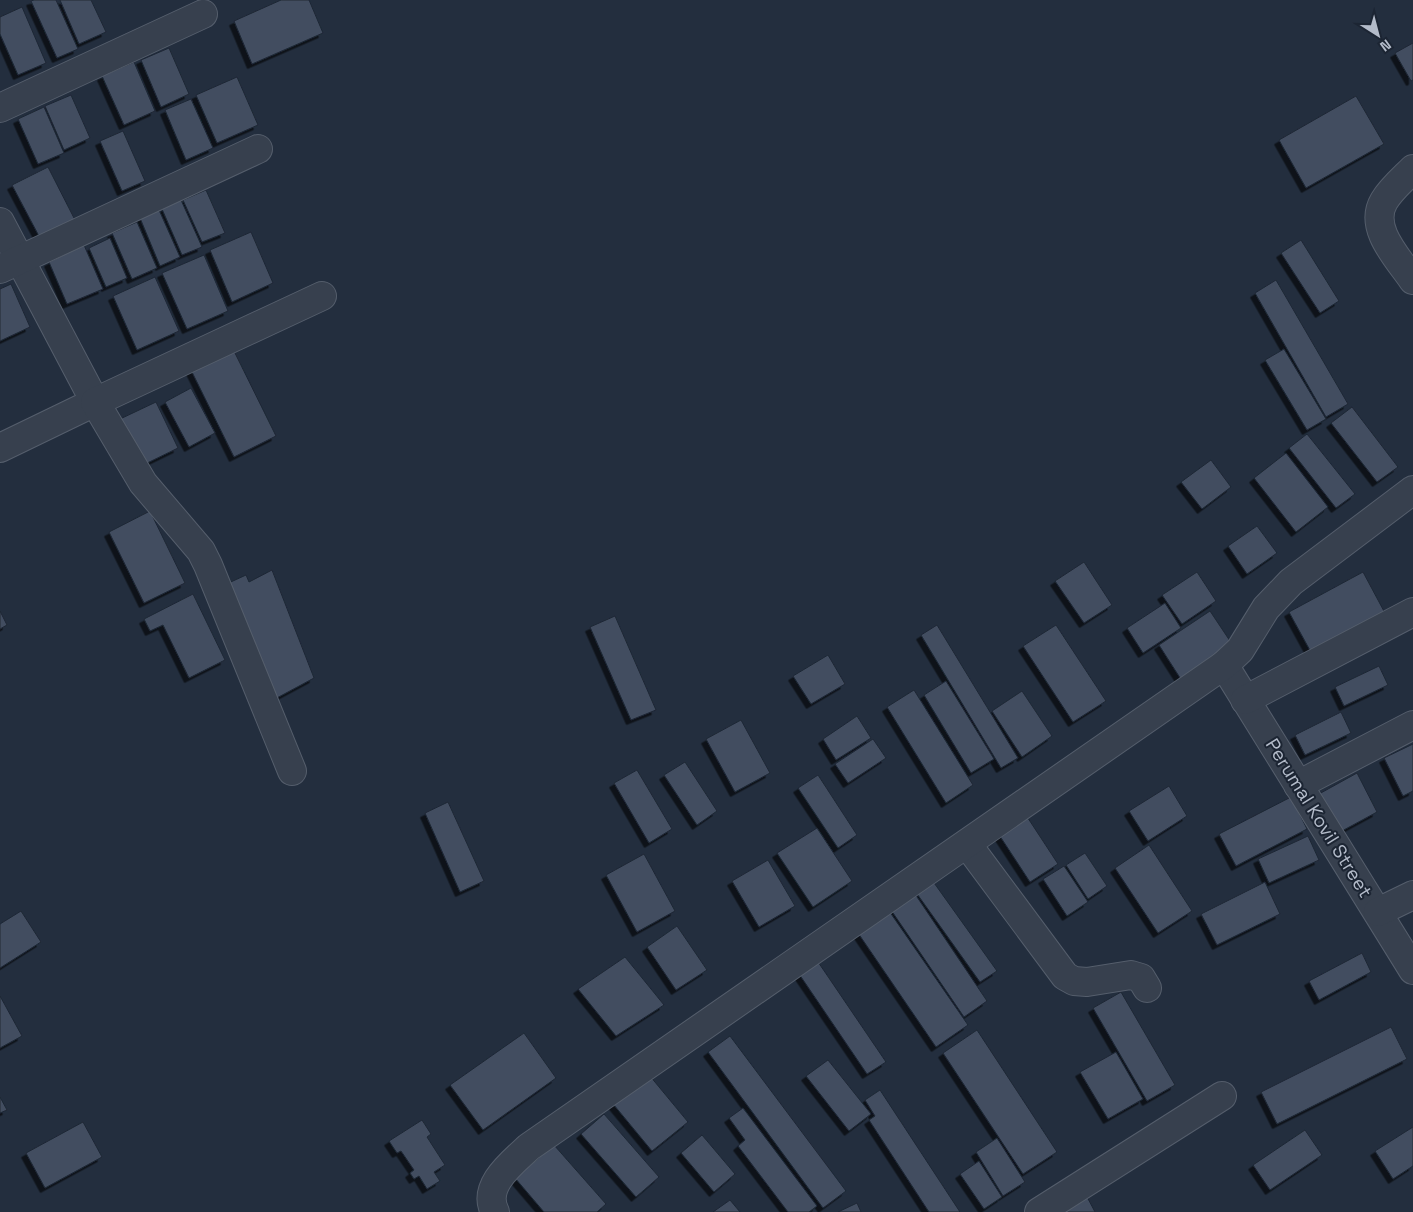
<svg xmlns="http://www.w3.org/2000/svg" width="1413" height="1212" font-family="'Space Grotesk',sans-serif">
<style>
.building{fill:#424e60;stroke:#1e2735;filter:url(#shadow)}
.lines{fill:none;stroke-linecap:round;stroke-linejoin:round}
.minor-casing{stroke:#555e6c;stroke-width:30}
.minor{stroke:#37404e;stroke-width:28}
.labels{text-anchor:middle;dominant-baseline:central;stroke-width:4;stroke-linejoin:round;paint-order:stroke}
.street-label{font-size:19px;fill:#b3bbc9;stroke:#1c2533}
</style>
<defs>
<filter id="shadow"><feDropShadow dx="-4.5" dy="4.5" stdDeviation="0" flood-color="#0009"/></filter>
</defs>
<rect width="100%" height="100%" fill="#232e3e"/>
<g class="building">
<polygon points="34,0 56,0 78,49 57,58 31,1"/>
<polygon points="60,0 91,0 106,32 79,44"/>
<polygon points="281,0 309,0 323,33 252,64 234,21"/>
<polygon points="22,7 46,63 18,75 0,34 0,17"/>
<polygon points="1413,43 1413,80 1411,81 1395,53"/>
<polygon points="169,48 189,94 161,107 141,60"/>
<polygon points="134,62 155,111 124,125 102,76"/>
<polygon points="237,77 258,125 217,143 196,95"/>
<polygon points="71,95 90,138 64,150 45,106"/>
<polygon points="1356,96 1384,144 1306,188 1279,140"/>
<polygon points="191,99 213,148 186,160 165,110"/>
<polygon points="44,107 64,153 38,164 18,119"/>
<polygon points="123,131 145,181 122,191 100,141"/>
<polygon points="48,167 75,220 40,238 12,185"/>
<polygon points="206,190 225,233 202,242 183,200"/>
<polygon points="181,200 202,247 182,255 162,209"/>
<polygon points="159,210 180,257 160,266 140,218"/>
<polygon points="137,222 157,268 132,279 112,233"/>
<polygon points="251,232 273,283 232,302 210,250"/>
<polygon points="110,238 127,278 106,287 89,248"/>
<polygon points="1301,240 1339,301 1320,313 1281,253"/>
<polygon points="84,245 103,289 67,304 49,262"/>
<polygon points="204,255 228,311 187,329 162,273"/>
<polygon points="155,277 179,331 137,350 113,296"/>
<polygon points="1276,280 1348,404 1326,417 1255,293"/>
<polygon points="11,284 30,327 0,341 0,289"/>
<polygon points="233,349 276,436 234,457 191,370"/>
<polygon points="1284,349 1326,419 1307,430 1265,360"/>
<polygon points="191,388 215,433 189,447 165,402"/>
<polygon points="156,402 178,448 141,466 118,420"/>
<polygon points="1352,407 1398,467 1377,482 1331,423"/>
<polygon points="1307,434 1355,494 1336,508 1289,448"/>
<polygon points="1286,453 1328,507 1296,532 1254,478"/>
<polygon points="1211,460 1231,487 1202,509 1181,482"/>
<polygon points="150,511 185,583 144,603 109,532"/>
<polygon points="1257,526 1277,553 1247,574 1228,546"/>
<polygon points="1084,562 1112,605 1084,623 1055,581"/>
<polygon points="272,570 314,678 273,700 222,586 246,575 249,582"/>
<polygon points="1197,572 1216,601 1182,624 1162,595"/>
<polygon points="1363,572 1386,615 1312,654 1289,612"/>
<polygon points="193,594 225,660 189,678 163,625 150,631 144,619"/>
<polygon points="1165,603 1181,628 1143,653 1127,628"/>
<polygon points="0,611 7,625 0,629"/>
<polygon points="1210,611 1236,650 1184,684 1159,645"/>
<polygon points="615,616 656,710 631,720 590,627"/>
<polygon points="937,625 1018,758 1001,768 921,635"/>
<polygon points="1056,625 1106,701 1073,722 1023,646"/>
<polygon points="828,655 845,684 811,704 793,676"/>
<polygon points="1379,666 1388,685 1344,706 1335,687"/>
<polygon points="946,681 994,759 971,773 924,695"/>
<polygon points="914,690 973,785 946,803 887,707"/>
<polygon points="1022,691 1052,736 1022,757 992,711"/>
<polygon points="1341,712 1351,733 1305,755 1295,735"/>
<polygon points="857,716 871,738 836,760 823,739"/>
<polygon points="741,720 770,773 735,792 706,739"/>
<polygon points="873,739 886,758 848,783 835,764"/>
<polygon points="1413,744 1413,791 1403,796 1384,758"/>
<polygon points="685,762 717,811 697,825 664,775"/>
<polygon points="637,770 672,829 649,843 614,783"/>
<polygon points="1357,773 1377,812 1340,832 1319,794"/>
<polygon points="818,775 857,835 838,848 798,788"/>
<polygon points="1169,786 1187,816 1148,841 1129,811"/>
<polygon points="1291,797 1307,829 1236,866 1219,834"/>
<polygon points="448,802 484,881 460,892 425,813"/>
<polygon points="1022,809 1058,864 1030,882 994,827"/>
<polygon points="817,828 852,881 813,907 777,853"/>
<polygon points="1308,836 1319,860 1269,883 1258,859"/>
<polygon points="1149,845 1192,911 1158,933 1115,868"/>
<polygon points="1085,853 1107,886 1088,899 1066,865"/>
<polygon points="644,854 675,911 637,932 606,875"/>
<polygon points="768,860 795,906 759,927 732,881"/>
<polygon points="1064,866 1088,902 1067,916 1043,879"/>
<polygon points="932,880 997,971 980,982 915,891"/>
<polygon points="1265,882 1280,914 1217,945 1201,914"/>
<polygon points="913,891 987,1001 964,1017 889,907"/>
<polygon points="887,908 968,1025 936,1047 856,930"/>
<polygon points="21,911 41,942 0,968 0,924"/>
<polygon points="677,926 707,970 676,990 647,947"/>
<polygon points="812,953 886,1062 867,1074 793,965"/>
<polygon points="1362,953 1371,972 1319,1000 1309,981"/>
<polygon points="625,957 664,1005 616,1036 578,989"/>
<polygon points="1121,992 1175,1085 1147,1101 1093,1008"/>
<polygon points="0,996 22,1036 0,1048"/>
<polygon points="1391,1027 1407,1059 1277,1124 1261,1092"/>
<polygon points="977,1030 1057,1152 1023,1174 943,1053"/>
<polygon points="524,1033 556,1078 483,1130 450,1085"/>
<polygon points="730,1036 846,1191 823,1208 708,1052"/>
<polygon points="1116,1052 1143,1099 1108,1119 1080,1072"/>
<polygon points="828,1060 871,1114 849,1131 806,1076"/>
<polygon points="645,1070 688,1122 652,1151 609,1099"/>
<polygon points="880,1090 960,1212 929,1212 869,1120 875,1116 865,1100"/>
<polygon points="0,1097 7,1110 0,1113"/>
<polygon points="743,1108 817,1206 809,1212 788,1212 738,1146 745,1140 729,1118"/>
<polygon points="604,1114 659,1177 636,1197 581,1134"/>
<polygon points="422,1120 431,1134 427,1137 445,1165 434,1172 440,1181 427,1189 419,1176 414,1179 410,1173 414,1170 401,1151 397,1153 389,1141"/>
<polygon points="83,1122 102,1157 45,1188 26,1153"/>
<polygon points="1413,1127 1413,1166 1393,1179 1375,1151"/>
<polygon points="1305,1130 1322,1155 1270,1190 1253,1165"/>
<polygon points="702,1135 735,1174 714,1192 681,1153"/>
<polygon points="997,1138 1025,1182 1003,1196 976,1152"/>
<polygon points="554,1145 606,1204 597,1212 544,1212 515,1178"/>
<polygon points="979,1161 1002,1197 984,1209 960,1174"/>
<polygon points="1085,1193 1095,1212 1055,1212"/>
<polygon points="730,1200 740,1212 713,1212"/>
<polygon points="857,1203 861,1212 838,1212"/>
</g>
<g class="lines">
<g class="minor-casing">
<g id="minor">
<polyline points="0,108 203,14"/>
<path d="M1413 169C1403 179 1391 189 1384 201 1368 228 1398 258 1413 280"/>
<polyline points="0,222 95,402 0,448"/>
<polyline points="0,269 258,149"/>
<polyline points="1224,665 1413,970"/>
<polyline points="1245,700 1413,612"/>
<polyline points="292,771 208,565 201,551 143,483 95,402 322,296"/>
<polyline points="1298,785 1413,725"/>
<polyline points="967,844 1065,976 1074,981 1087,982 1131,975 1141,978 1147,988"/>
<polyline points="1378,912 1413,895"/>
<path d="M495 1212C481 1186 513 1162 529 1147L1224 665 1240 650 1266 608 1291 582 1413 490"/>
<polyline points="1039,1212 1222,1096"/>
</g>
</g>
<use href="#minor" class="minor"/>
</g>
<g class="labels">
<g class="street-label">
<text transform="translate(1319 818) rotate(58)">Perumal Kovil Street</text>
</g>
</g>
<g transform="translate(1378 35) rotate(144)" stroke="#1c2533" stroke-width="4" paint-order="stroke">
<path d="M0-4L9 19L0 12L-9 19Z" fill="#b3bbc9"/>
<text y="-8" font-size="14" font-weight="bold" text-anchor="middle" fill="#b3bbc9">N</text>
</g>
</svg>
